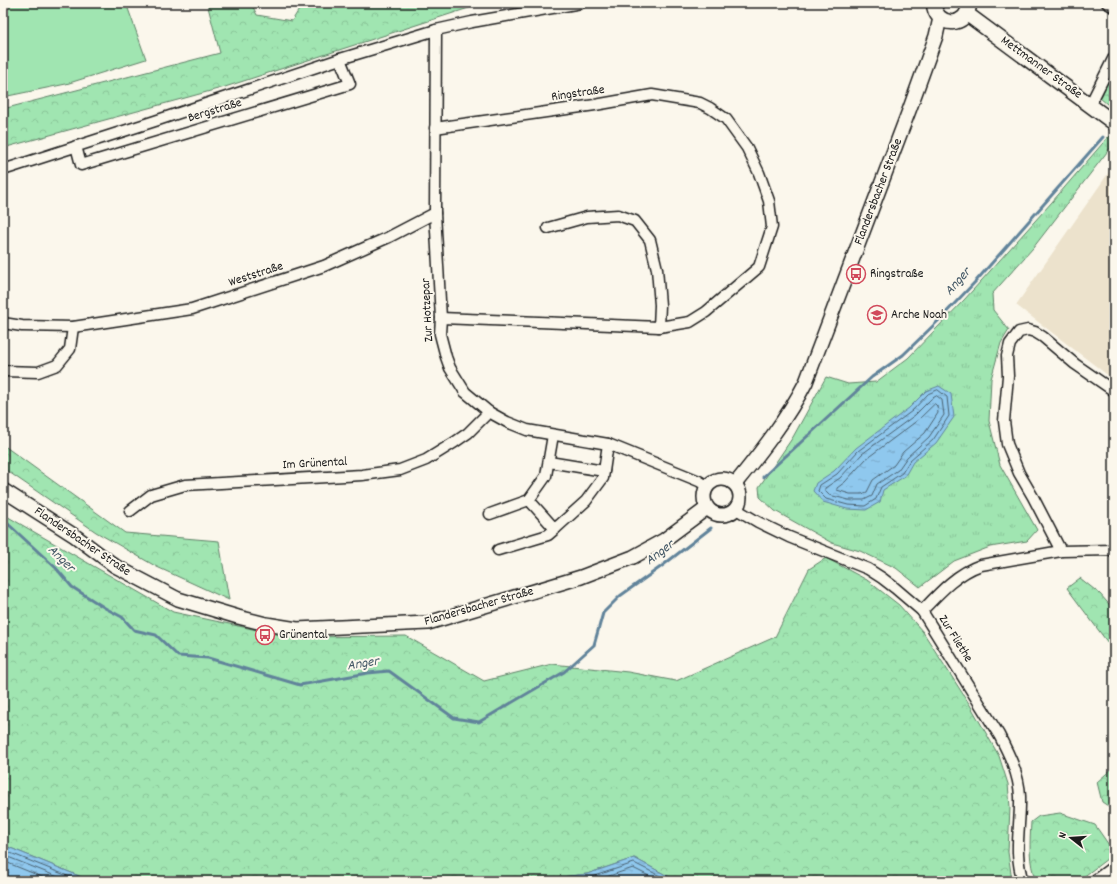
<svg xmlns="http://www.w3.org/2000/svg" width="1117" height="884" font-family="Dekko,sans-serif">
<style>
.built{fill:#ece2cc}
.grass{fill:url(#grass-tufts);stroke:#5e8066}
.forest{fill:url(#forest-crowns);stroke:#5e8066}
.pitch{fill:#a0e5b1;stroke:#5e8066}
.water{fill:url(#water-ripples);stroke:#61839a}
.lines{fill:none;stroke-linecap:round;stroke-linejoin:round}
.shore{stroke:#4a6170;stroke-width:1}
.stream{stroke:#61839a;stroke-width:3}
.minor-casing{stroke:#1c1c1c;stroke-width:13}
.tertiary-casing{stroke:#1c1c1c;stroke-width:16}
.secondary-casing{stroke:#1c1c1c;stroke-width:17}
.minor{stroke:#fbf7ec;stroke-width:10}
.tertiary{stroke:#fbf7ec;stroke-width:13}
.secondary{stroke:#fbf7ec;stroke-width:14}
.labels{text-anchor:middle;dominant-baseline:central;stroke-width:4;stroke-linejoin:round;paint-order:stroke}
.street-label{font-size:13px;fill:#1c1c1c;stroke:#fbf7ec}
.poi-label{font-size:13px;fill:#1c1c1c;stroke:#fbf7ec;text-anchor:start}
.water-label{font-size:14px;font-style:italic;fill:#445866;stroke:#fbf7ec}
</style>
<defs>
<pattern id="grass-tufts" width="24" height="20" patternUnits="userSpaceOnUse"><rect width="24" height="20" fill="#a0e5b1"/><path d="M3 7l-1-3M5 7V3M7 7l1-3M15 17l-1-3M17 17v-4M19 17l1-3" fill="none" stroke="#89c498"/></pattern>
<pattern id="forest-crowns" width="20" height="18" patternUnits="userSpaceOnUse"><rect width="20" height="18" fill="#a0e5b1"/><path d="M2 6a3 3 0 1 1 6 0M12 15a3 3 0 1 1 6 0" fill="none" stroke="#89c498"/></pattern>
<pattern id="water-ripples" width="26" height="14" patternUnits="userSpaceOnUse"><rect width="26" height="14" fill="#8fc8ee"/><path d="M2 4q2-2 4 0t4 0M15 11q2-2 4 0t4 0" fill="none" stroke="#7babcc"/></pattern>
</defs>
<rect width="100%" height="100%" fill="#fbf7ec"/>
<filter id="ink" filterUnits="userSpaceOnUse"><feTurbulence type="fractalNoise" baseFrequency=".025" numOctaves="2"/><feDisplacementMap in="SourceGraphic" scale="8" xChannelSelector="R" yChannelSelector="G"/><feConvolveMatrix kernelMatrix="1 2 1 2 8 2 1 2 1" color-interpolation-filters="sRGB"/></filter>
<g filter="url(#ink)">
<polygon class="built" points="1114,165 1114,380 1016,305"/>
<polygon class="grass" points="1109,136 1114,140 1114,143 1033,248 992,294 993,310 1009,330 1001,343 991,379 989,421 1000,465 1037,530 1027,541 990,547 954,561 920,587 896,568 860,551 832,543 775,511 760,497 759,487 793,437 826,377 848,384 876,382 908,358 964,300 1052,202"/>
<g class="forest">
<polygon points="207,3 251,3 257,15 292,21 303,3 479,3 478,5 225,87 3,148 3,109 220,53"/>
<polygon points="1114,70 1114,110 1100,98"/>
<polygon points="3,445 125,533 219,541 229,600 157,567 96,532 3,468"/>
<polygon points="3,514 173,612 290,637 406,636 484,681 552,664 628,672 676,681 775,637 809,569 826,558 867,580 899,605 923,632 970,705 999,756 1008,784 1010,807 1008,852 1012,881 677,881 634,858 587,874 527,881 86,881 79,876 3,845"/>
<polygon points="1080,578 1100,594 1114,610 1114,651 1067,588"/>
<polygon points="1114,767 1114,810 1102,802 1097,782"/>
<path d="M1060 813 1095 825 1111 848 1107 859 1078 881H1036C1028 862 1030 842 1031 822L1039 816Z"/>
</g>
<polygon class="pitch" points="3,3 126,3 146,59 66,84 3,97"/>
<g class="water">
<polygon points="939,386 951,394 954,417 936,443 913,462 905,476 883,490 880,502 866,510 847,509 823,502 813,491 816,483 834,471 856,448 909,408 926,391"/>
<polygon points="3,845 79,876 86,881 3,881"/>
<polygon points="634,858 677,881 527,881 587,874"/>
</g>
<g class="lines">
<g class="shore">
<polygon points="938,390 947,397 949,416 933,440 910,460 902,473 881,487 876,499 865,506 848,505 826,499 818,491 820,485 837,474 858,451 912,411 928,394"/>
<polygon points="937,396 942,400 944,415 929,437 907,457 898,470 877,484 872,496 864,500 849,500 829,495 825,491 825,488 840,478 862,454 915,415 931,399"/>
<polygon points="935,404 937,406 938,413 925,433 903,452 894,465 873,480 867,492 862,494 850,494 837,490 837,488 845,482 866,459 918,420"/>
<polyline points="3,850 80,881"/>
<polyline points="3,855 68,881"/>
<polyline points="3,861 52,881"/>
<polyline points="561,881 588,878 634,863 670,881"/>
<polyline points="594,881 633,868 659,881"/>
</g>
<g class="stream">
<polyline points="763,477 872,377 903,355 938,321 976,281 1103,137"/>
<polyline points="3,521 7,523 56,568 72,587 105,608 122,617 134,630 156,635 178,656 208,658 300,685 368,673 389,671 454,718 479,722 564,672 594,645 603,613 620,596 662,566 711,528"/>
</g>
<g class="minor-casing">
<g id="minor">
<polyline points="1107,3 1114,7"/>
<polyline points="436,30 435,213 441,318 440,334 446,357 450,368 465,392 489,412 507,422 527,430 608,444 699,481 707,486"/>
<polyline points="1090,105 1114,57"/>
<polyline points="435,128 595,105 652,95 700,103 710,108 726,119 747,148 759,173 769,201 772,227 759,267 706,312 690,322 659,327 441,318"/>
<polyline points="76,146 81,165 350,84 340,59"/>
<polyline points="3,170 155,121 340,59 436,30 472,22 581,3"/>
<polyline points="548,228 587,217 618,215 635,221 650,240 657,269 660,305 659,327"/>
<polyline points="3,323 22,326 73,327 192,309 324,266 389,237 435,213"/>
<polyline points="3,371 38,372 57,365 70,349 73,327"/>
<polyline points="553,435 546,476 529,500 555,529 586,501 603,478 608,444"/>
<polyline points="549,462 604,471"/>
<path d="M736 509 758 522 789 537 868 569 882 578 895 588 922 611 999 735C1009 754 1019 774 1020 796 1021 825 1013 852 1023 881"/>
<polyline points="130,511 151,495 185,485 362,475 400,470 426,460 455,442 468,433 489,412"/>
<polyline points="490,514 529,500"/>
<polyline points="498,550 548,535 555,529"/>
<polyline points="1061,551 1033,497 1019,473 1007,444 1004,421 1008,376 1007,356 1010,344 1019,332 1028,330 1035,332 1043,337 1075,364 1114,391"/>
<path d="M922 611C939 593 957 573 981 565L1061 551 1114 550"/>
<polyline points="1094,881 1114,866"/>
</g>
</g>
<g class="tertiary-casing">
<g id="tertiary">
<circle cx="722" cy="497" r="18"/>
<path d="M735 484C761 452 787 419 806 382L910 108 936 36 940 18"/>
<polyline points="3,490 75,536 115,566 178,599 238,617 266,624 297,629 428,623 581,577 633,557 664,540 707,508"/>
</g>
</g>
<g class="secondary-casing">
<g id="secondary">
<path d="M934 3C934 28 969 29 969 3"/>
<polyline points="967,14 1114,123"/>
</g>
</g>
<use href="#minor" class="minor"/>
<use href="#tertiary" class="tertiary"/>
<use href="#secondary" class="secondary"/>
</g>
</g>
<defs>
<g id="bus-ring" transform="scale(1)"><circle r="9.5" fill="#fbf7ec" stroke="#d1495b" stroke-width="1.5"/><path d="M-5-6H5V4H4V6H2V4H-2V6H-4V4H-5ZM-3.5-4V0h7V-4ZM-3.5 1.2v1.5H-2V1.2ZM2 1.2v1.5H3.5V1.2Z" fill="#d1495b"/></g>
<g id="school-ring" transform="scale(1)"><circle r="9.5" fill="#fbf7ec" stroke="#d1495b" stroke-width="1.5"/><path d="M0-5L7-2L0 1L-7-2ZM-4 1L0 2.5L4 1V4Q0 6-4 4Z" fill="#d1495b"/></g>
</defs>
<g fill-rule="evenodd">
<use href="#bus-ring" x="856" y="274"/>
<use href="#school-ring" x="877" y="315"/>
<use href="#bus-ring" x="265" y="635"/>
</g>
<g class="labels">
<g class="street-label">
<text transform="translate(1041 68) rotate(36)">Mettmanner Straße</text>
<text transform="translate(578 94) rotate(-8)">Ringstraße</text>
<text transform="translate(215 111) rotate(-17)">Bergstraße</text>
<text transform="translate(879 192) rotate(-69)">Flandersbacher Straße</text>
<text transform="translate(256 275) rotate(-18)">Weststraße</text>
<text transform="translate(428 310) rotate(-93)">Zur Hotzepar</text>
<text transform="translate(315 464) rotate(-3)">Im Grünental</text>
<text transform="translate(82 542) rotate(34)">Flandersbacher Straße</text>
<text transform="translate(479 607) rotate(-16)">Flandersbacher Straße</text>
<text transform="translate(955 639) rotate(58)">Zur Fliethe</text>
</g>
<g class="poi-label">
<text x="870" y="274">Ringstraße</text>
<text x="891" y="315">Arche Noah</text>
<text x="279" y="635">Grünental</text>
</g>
<g class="water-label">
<text transform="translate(958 282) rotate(-48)">Anger</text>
<text transform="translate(660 553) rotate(-37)">Anger</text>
<text transform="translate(61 559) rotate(45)">Anger</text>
<text transform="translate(363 664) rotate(-9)">Anger</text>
</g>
</g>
<rect width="1117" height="884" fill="none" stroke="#fbf7ec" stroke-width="16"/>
<rect x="8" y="8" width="1101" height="868" fill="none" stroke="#1c1c1c" stroke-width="1.5" filter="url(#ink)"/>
<g transform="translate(1071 838) rotate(287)" stroke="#fbf7ec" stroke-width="3" paint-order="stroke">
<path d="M0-3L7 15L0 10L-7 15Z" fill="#1c1c1c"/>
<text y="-6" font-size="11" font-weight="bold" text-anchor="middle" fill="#1c1c1c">N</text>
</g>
</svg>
